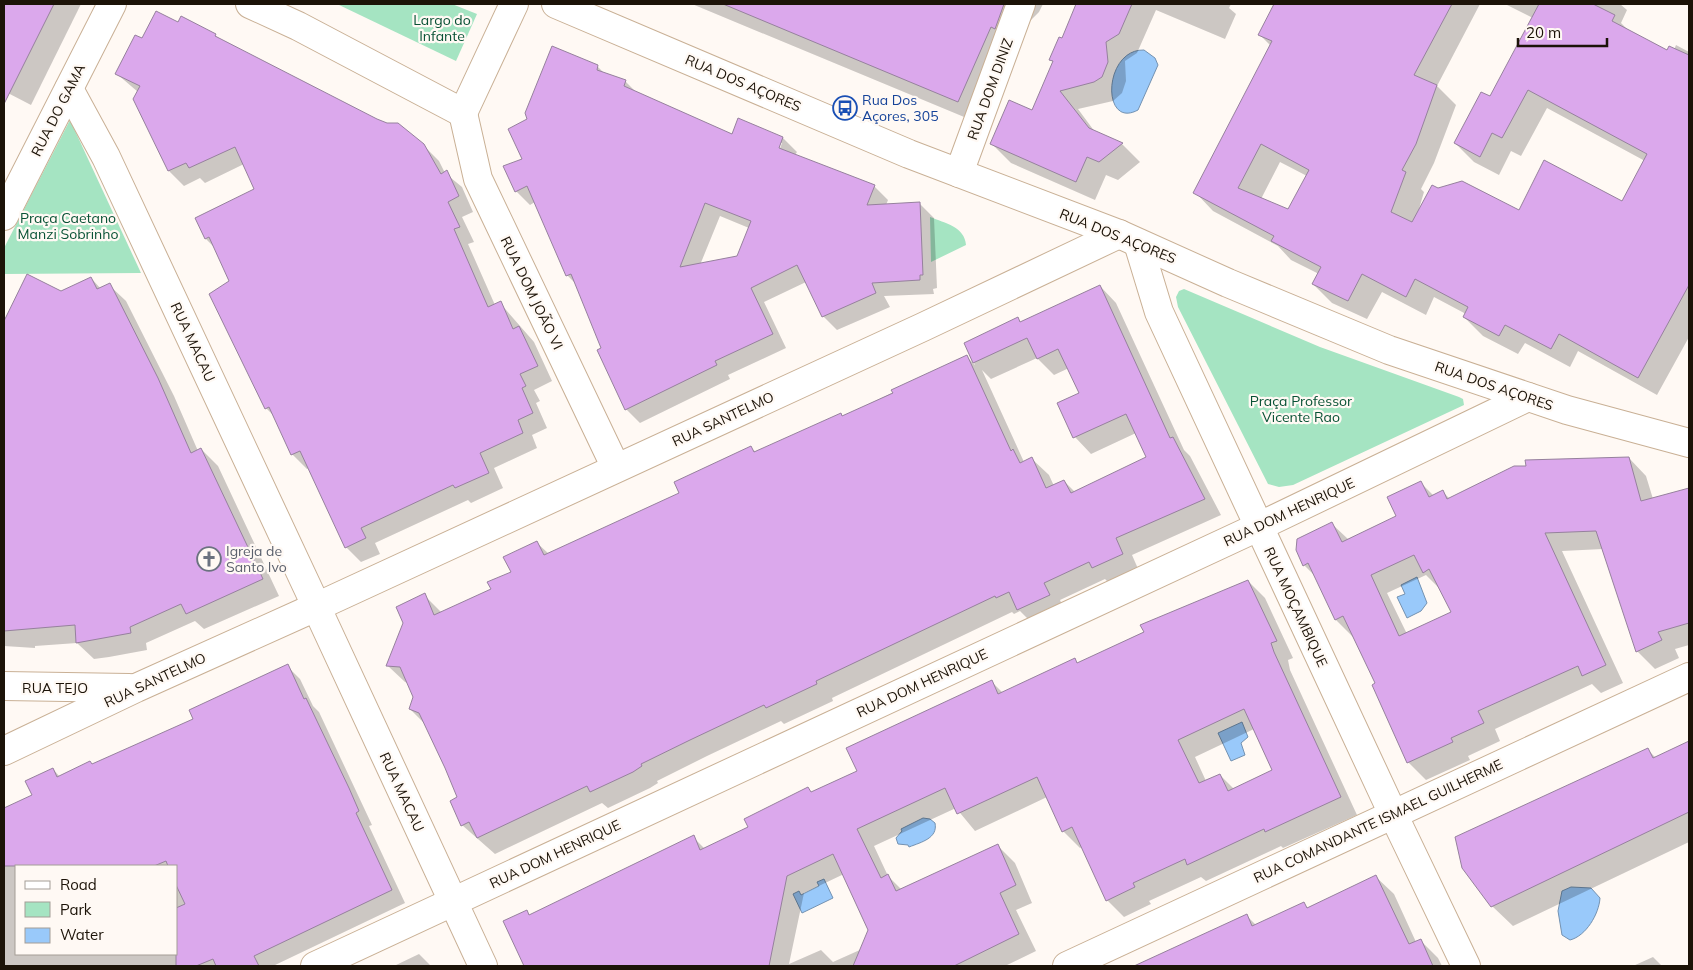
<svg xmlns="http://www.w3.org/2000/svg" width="1693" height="970" font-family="Mulish,sans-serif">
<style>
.green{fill:#a5e4c2}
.water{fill:#99c9fa;stroke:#7492b1}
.shadow{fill:#0003;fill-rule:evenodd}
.building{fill:#dba8ec;stroke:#96819d;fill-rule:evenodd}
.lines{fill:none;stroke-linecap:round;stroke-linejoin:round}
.minor-casing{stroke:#c9b095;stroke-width:30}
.minor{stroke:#fff;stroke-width:28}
.labels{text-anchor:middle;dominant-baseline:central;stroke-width:4.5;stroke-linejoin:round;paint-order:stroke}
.park-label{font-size:14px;fill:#075134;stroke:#fff9f4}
.street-label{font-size:14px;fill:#1c1308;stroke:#fff9f4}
.transit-label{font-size:14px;fill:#164399;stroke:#fff9f4;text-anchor:start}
.worship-label{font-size:14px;fill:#5b616d;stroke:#fff9f4;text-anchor:start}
</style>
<rect width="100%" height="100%" fill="#fff9f4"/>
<g class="green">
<polygon points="337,4 452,4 477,14 456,61"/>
<polygon points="70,120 141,273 4,274 4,248"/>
<path d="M930 217C945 223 965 227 966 245L931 262Z"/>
<polygon points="1184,289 1320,347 1459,397 1463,399 1464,405 1293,485 1279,487 1268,484 1178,307 1176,297 1179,291"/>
</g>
<g class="water">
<path d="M1144 50 1155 58 1158 65 1138 110C1101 130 1103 49 1144 50Z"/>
<polygon points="1417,577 1427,603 1421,611 1407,618 1397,597 1405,594 1401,585"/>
<polygon points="1242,722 1248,737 1241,743 1245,755 1231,761 1218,733"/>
<path d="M923 818 930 819 935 823C938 838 922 842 909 847L908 845 898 844 896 838 902 831 901 829Z"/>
<polygon points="824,879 833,898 802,913 793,894 799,891 801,895 819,886 817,882"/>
<path d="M1571 887 1591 888 1600 898C1599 914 1586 936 1570 940L1562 935 1558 911 1562 891Z"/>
</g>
<g class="shadow">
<polygon points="4,4 81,4 31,105 4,91"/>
<polygon points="692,4 1043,4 1039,12 1029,22 981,124"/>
<polygon points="1078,4 1231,4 1229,8 1236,14 1225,39 1156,10 1137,53 1125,61 1126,81 1122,93 1113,101 1078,109 1095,132 1122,144 1140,162 1118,180 1106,175 1095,200 1011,163 992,144 1033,112 1054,63 1051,60 1063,40"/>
<path d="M1276 4H1480L1437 86 1456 105 1434 163 1421 189 1424 192 1416 219 1623 203 1645 161 1547 108 1521 156 1511 151 1499 175 1474 162 1455 143 1490 98 1533 18 1505 4H1620L1627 10 1621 23 1629 31 1667 52 1674 50 1676 45 1689 52V337L1657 395 1578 351 1570 367 1525 343 1518 354 1483 336 1464 317 1466 314 1434 297 1426 315 1382 292 1367 319 1332 303 1313 284 1319 274 1291 260 1278 246 1213 211 1195 192 1271 46 1259 34ZM1280 162 1307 176 1288 211 1261 199Z"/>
<polygon points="179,24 215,35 222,41 423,145 439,161 445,173 462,187 473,212 462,217 474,242 468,244 495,305 500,303 534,342 552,381 534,390 540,401 536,403 547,428 532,435 537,448 494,468 503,488 471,503 468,500 375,543 380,554 361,562 346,547 309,468 307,469 292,454 276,418 266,408 230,281 216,249 206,239 255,190 244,164 205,183 200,178 184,186 169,171 138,92 117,74 142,40"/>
<path d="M597 66 605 74 626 82 636 92 733 136 739 120 783 138 797 152 795 155 874 186 888 200 886 205 920 204 934 218 937 288 933 289 934 294 884 296 890 307 837 330 823 316 806 282 764 302 786 348 728 375 730 379 640 423 626 409 576 284 567 275 535 202 530 205 516 191 524 160 529 119ZM780 143H782L778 154ZM720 216 749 228 738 257 700 265Z"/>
<polygon points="28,276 61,292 91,278 101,289 109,285 126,301 174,396 198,451 201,449 218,466 279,596 204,629 195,621 146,643 147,650 109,657 94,659 77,643 35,646 35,648 4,646 4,323"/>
<path d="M1100 286 1116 303 1184 450 1190 456 1221 515 1132 555 1139 571 1110 584 1105 579 1060 600 1065 612 1035 626 1020 611 1014 614 1012 612 832 698 833 701 784 724 781 721 707 756 657 781 658 783 650 788 608 808 602 803 495 854 462 825 459 798 425 724 410 709 415 697 408 683 405 682 388 666 424 595 442 613 492 589 512 573 537 543 549 554 681 494 751 448 756 452 843 417 966 356 975 365 965 343 1017 319 1021 323ZM1037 358 1054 375 1069 368 1081 393 1075 437 1091 454 1136 433 1148 458 1075 492 1064 481 1054 486 1049 475 1032 459 1024 462 982 370 991 379Z"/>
<path d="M1629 458 1646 476 1653 499 1689 490V645L1675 649 1679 658 1655 669 1637 651 1603 549 1562 551 1623 683 1601 693 1592 684 1495 729 1500 741 1468 756 1470 760 1426 780 1408 762 1377 684 1353 637 1336 620 1315 576 1304 565 1332 524 1349 540 1398 517 1421 483 1434 496 1443 492 1450 499ZM1426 575 1440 589 1452 612 1407 634 1387 593Z"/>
<path d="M1248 581 1265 598 1293 658 1288 660 1290 670 1357 815 1283 848 1281 846 1206 881 1201 877 1149 901 1151 904 1124 917 1107 900 1082 847 1080 848 1063 831 1047 797 975 831 956 808 874 846 888 876 902 890 998 846 1015 863 1032 903 1016 910 1036 951 1005 966 525 965 526 911 530 916 693 837 705 849 858 772 992 682 1003 693 1074 660 1078 664ZM1254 729 1273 770 1234 789 1220 775 1206 781 1195 757ZM844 874 870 930 862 949 833 962 821 950 789 964 804 893Z"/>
<path d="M287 666 300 679 313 706 319 712 372 825 369 826 405 903 273 966H4V809L33 796 53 769 60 777 93 765 194 719ZM16 866H176V954H16Z"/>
<polygon points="1689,743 1689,842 1513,926 1492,906 1647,749 1656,758"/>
<polygon points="1376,877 1394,894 1416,942 1420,940 1438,958 1442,966 1174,966 1167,952 1246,915 1257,926 1304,904 1308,908"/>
<polygon points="419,954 431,966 394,966"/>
<polygon points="1653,957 1662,966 1633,966"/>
</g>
<g class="building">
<polygon points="4,4 54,4 4,104"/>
<polygon points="723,4 1004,4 995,29 991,27 958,102"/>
<polygon points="1076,4 1132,4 1119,34 1106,42 1108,62 1102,77 1094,82 1060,91 1089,128 1123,143 1099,162 1087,157 1076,182 990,144 1009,100 1032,110 1053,61 1049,60 1059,37 1062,38"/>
<path d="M1274 4H1452L1414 75 1437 85 1416 144 1402 170 1406 172 1391 212 1412 222 1432 185 1438 188 1462 181 1519 210 1544 160 1622 201 1647 154 1528 90 1502 138 1492 133 1480 157 1454 143 1481 92 1490 96 1539 4H1593L1615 15 1612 21 1667 50 1669 46 1689 55V285L1638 378 1559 334 1551 349 1505 325 1499 336 1463 317 1468 307 1415 279 1406 297 1362 274 1348 301 1312 284 1321 267 1271 241 1274 236 1193 193 1272 41 1258 35ZM1261 144 1309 170 1288 209 1238 188Z"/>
<polygon points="156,11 178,22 181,16 216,34 215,36 377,119 387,123 398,123 424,144 441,174 447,170 459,196 448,202 460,227 454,229 488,307 501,301 513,329 519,326 538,366 520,374 526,386 522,388 533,413 518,420 523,433 480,453 489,473 455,488 453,485 361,528 366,538 345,548 300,451 291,455 269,407 265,409 209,294 229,281 209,237 205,239 195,218 254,189 235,147 189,168 186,163 168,171 133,99 140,86 115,74 135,35 142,38"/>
<path d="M552 46 598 65 597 70 626 80 624 86 732 134 738 118 783 137 779 148 875 185 867 205 920 202 923 275H920V280L872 283 876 293 822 317 797 265 751 288 773 334 715 361 717 365 625 410 597 350 601 348 571 274 566 276 527 186 515 192 503 166 522 159 508 129 527 119 525 113ZM705 203 751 221 737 256 680 267Z"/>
<polygon points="27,274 61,291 91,277 97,289 110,283 158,378 191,453 201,448 263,579 186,614 181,604 130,627 131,633 76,643 75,625 4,631 4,321"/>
<polygon points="1100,285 1170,438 1173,437 1205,499 1116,538 1123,554 1092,568 1089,562 1044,583 1050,595 1017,610 1009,592 996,598 995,596 816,681 817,684 766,708 764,705 690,740 641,764 642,766 633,772 590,792 587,786 477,838 469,822 461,826 450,801 457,797 445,768 419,713 409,709 413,697 400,667 386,666 403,623 396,607 425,593 434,615 491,589 487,582 511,572 503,557 537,541 544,555 679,493 674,482 751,446 754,452 841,413 842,416 893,393 891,390 967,355 1011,451 1013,449 1020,463 1032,457 1046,488 1064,480 1071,493 1146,457 1126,414 1073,438 1057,403 1079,393 1058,349 1037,359 1027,338 973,363 964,343 1018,317 1020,322"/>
<path d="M1629 457 1641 501 1689 488V623L1658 632 1662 640 1636 652 1596 531 1545 533 1606 665 1582 676 1578 666 1478 711 1484 723 1451 738 1453 742 1407 763 1372 685 1375 683 1343 616 1335 620 1308 563 1303 566 1296 550 1297 539 1332 522 1342 542 1396 516 1387 497 1421 481 1429 497 1443 490 1447 499 1514 466H1526L1525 460ZM1414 555 1423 573 1429 569 1451 612 1399 636 1371 575Z"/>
<path d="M1248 580 1277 641 1271 643 1274 652 1341 797 1265 832 1264 829 1187 865 1185 859 1133 883 1135 887 1106 901 1072 827 1062 832 1037 777 957 814 945 788 857 829 881 878 888 874 896 891 998 844 1016 885 1000 893 1019 934 954 966H853L868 930 833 854 787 876 769 966H524L503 921 527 910 529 915 694 835 700 850 748 827 744 819 808 787 811 792 857 771 846 748 992 680 998 694 1075 658 1077 663 1144 632 1140 625ZM1244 709 1272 770 1228 791 1220 774 1199 783 1178 740Z"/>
<polygon points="288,664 304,699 306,698 349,788 359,811 356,813 392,890 254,956 259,966 216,966 213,959 196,966 176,966 176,908 185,904 176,885 176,866 168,866 166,861 154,866 4,866 4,808 32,795 25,781 53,768 57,777 90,761 92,764 193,719 189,710"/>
<polygon points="1689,741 1689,812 1491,907 1462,868 1455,837 1648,748 1653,758"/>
<polygon points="1376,875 1409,944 1421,939 1433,966 1134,966 1247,914 1252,926 1304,902 1307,908"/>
</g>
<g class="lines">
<g class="minor-casing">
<g id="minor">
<polyline points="250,4 298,26 463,113 514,4"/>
<polyline points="556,4 909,154 1119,234 1228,283 1389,350 1567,410 1689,443"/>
<polyline points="69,89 106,157 312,597"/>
<polyline points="463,113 478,179 616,468"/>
<polyline points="959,173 1021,4"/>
<polyline points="4,216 112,4"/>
<polyline points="1138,243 1159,312 1393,814 1466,966"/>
<polyline points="327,602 923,327 1119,234"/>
<polyline points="321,617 483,966"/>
<polyline points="4,686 129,688"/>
<polyline points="4,751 136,688 307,611"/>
<polyline points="315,966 1258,527 1528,397"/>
<polyline points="1067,966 1689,677"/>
</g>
</g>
<use href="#minor" class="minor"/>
</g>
<defs>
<g id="bus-ring" transform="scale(1.25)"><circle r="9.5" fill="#fff9f4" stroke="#1a4fb4" stroke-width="1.5"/><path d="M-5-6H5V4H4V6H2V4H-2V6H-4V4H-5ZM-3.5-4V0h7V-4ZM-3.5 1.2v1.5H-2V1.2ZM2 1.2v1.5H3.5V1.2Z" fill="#1a4fb4"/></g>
<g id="church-ring" transform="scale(1.25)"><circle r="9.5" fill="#fff9f4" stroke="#6b7280" stroke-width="1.5"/><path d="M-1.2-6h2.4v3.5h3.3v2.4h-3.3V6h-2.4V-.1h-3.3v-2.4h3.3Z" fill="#6b7280"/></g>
</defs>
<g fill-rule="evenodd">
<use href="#bus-ring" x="845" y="108"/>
<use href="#church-ring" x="209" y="559"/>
</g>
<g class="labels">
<g class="park-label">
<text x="442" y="20">Largo do<tspan x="442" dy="16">Infante</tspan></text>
<text x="68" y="218">Praça Caetano<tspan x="68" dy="16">Manzi Sobrinho</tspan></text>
<text x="1301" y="401">Praça Professor<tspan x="1301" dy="16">Vicente Rao</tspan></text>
</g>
<g class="street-label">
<text transform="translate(743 83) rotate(23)">RUA DOS AÇORES</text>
<text transform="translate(990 89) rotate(-70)">RUA DOM DINIZ</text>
<text transform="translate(58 110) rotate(-63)">RUA DO GAMA</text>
<text transform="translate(1118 236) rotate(22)">RUA DOS AÇORES</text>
<text transform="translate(532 293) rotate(64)">RUA DOM JOÃO VI</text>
<text transform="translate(193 342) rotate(65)">RUA MACAU</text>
<text transform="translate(1494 386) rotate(19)">RUA DOS AÇORES</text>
<text transform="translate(723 419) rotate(-25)">RUA SANTELMO</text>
<text transform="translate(1289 512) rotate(-25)">RUA DOM HENRIQUE</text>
<text transform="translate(1296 607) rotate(65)">RUA MOÇAMBIQUE</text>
<text transform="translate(155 680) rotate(-25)">RUA SANTELMO</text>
<text transform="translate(922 683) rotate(-25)">RUA DOM HENRIQUE</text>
<text x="55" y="688">RUA TEJO</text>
<text transform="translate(402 792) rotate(65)">RUA MACAU</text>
<text transform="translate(1378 821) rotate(-25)">RUA COMANDANTE ISMAEL GUILHERME</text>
<text transform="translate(555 854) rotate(-25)">RUA DOM HENRIQUE</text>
</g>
<g class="transit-label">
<text x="862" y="100">Rua Dos<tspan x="862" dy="16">Açores, 305</tspan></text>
</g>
<g class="worship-label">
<text x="226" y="551">Igreja de<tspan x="226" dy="16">Santo Ivo</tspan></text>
</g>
</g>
<rect width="1693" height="970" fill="none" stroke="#1c1308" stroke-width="10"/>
<rect x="15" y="865" width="162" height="90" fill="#fff9f4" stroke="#a49d96"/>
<rect x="25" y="881" width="25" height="8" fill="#ffffff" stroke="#a49d96"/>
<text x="60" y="890" font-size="15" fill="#1c1308">Road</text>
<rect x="25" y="902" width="25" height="15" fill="#a5e4c2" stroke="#a49d96"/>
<text x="60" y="915" font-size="15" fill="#1c1308">Park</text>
<rect x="25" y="928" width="25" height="15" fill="#99c9fa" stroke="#a49d96"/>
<text x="60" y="940" font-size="15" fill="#1c1308">Water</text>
<path d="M1518 38v8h89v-8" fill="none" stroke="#1c1308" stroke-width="2.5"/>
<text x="1526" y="38" font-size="15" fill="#1c1308" stroke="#fff9f4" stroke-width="4" paint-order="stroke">20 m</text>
</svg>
